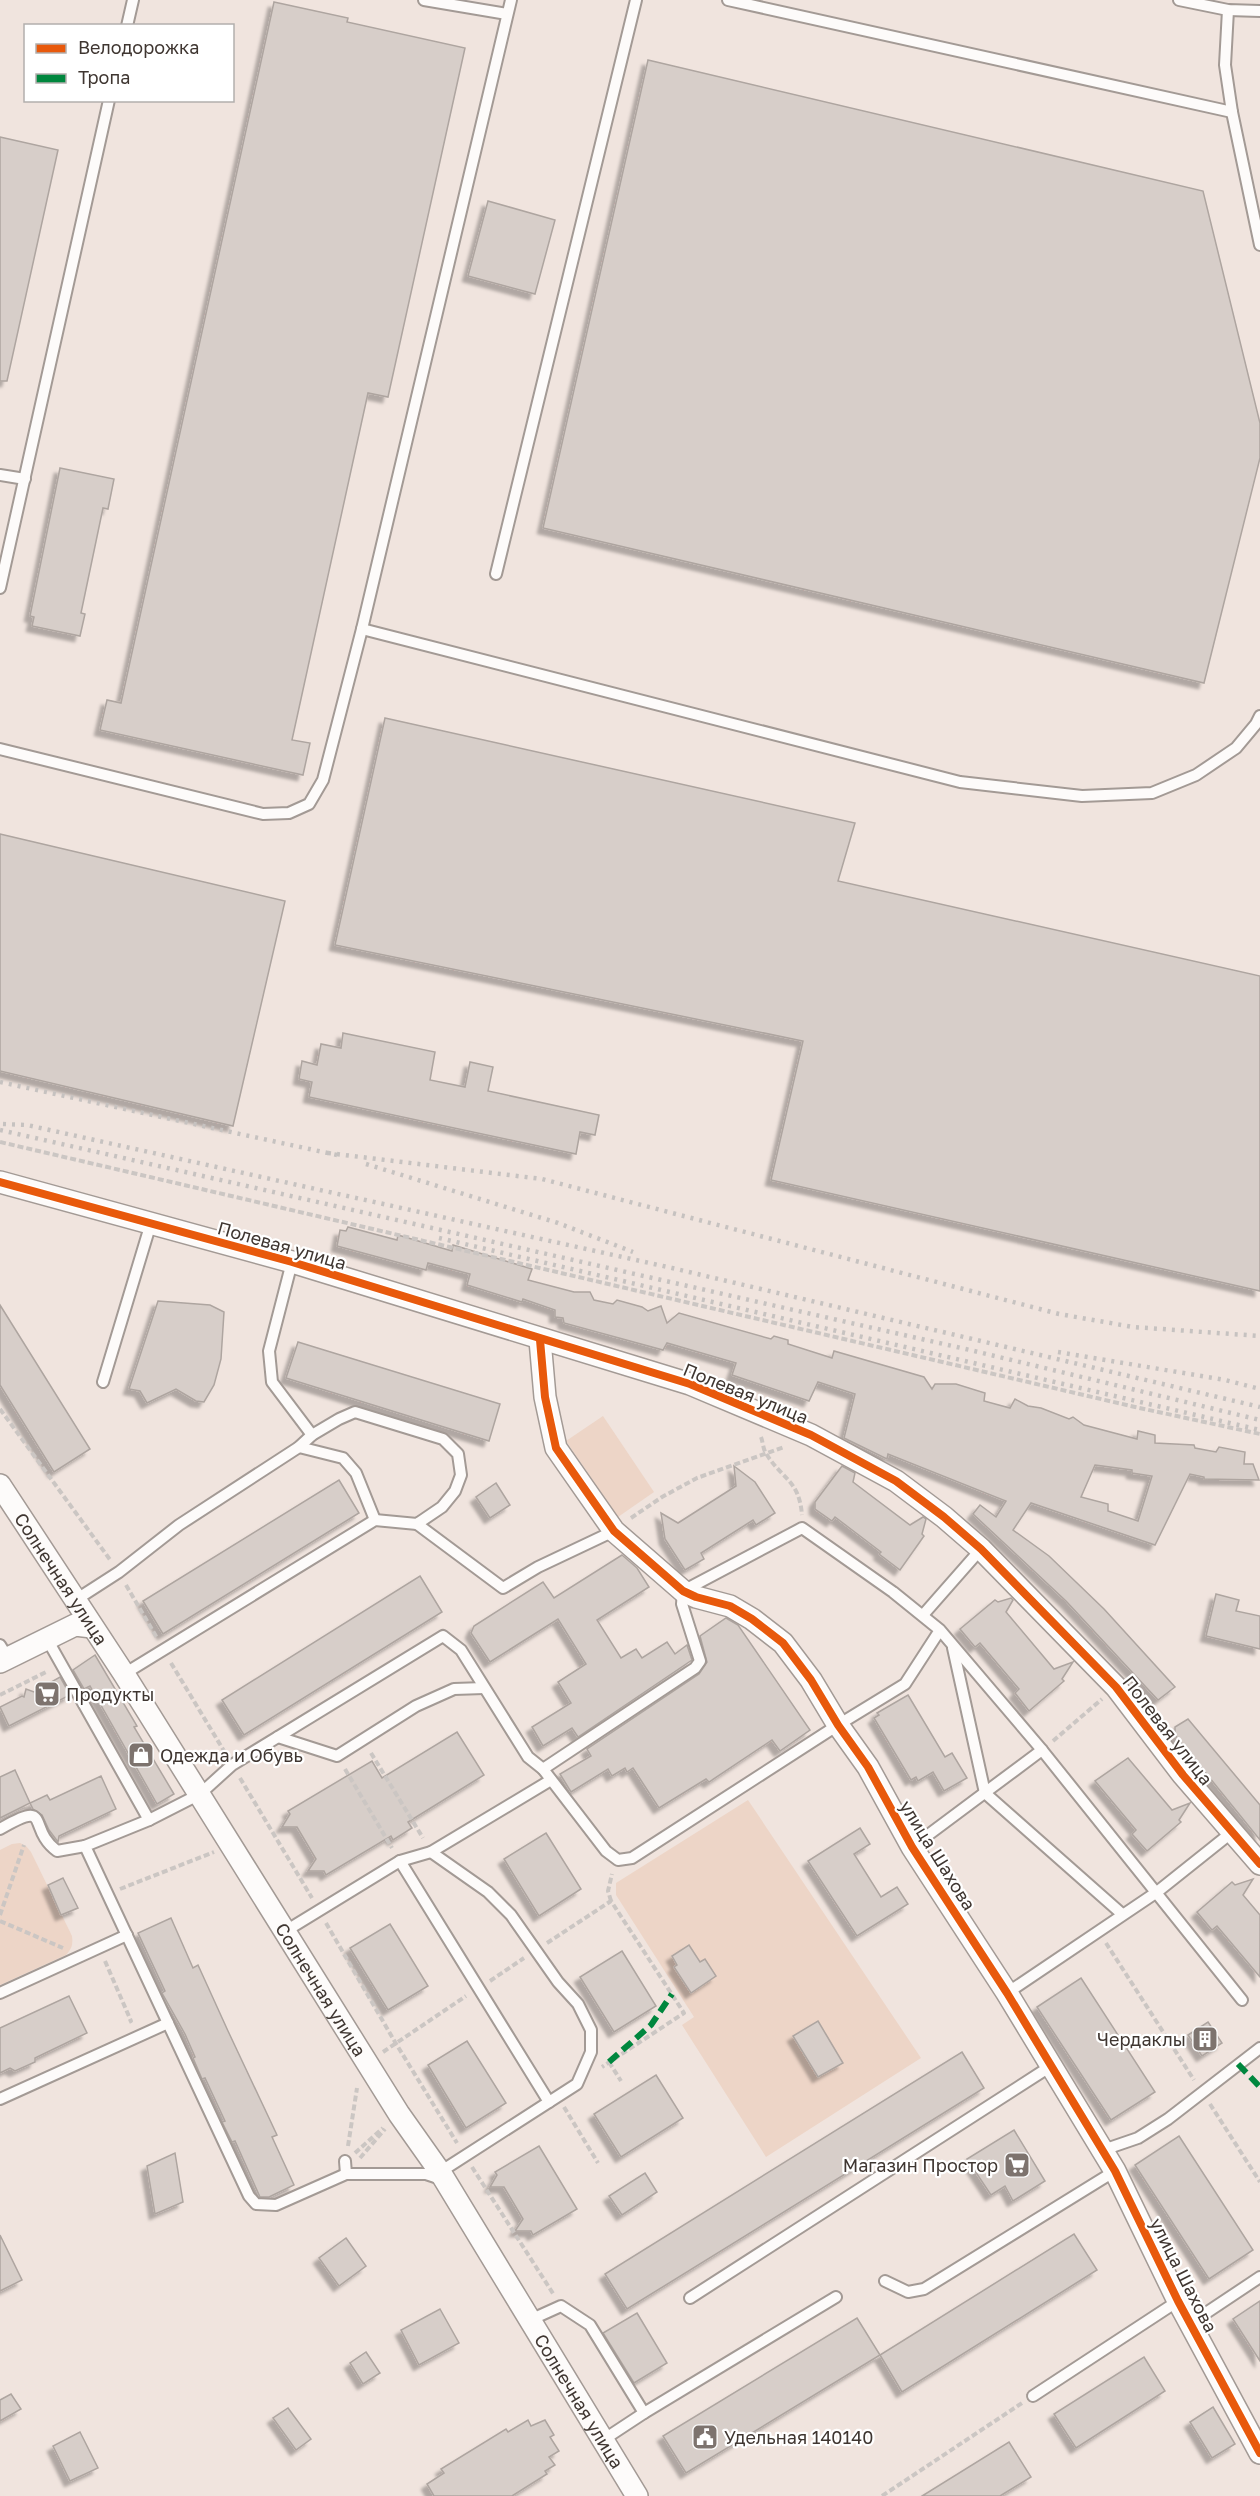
<svg xmlns="http://www.w3.org/2000/svg" width="1260" height="2496" font-family="'Golos Text',sans-serif">
<style>
.green{fill:#edd5c7}
.building{fill:#d7cec9;stroke:#aea5a0;stroke-width:1.5;fill-rule:evenodd;filter:url(#shadow)}
.lines{fill:none;stroke-linecap:round;stroke-linejoin:round}
.lane-casing{stroke:#a39a95;stroke-width:14}
.street-casing{stroke:#a39a95;stroke-width:24}
.path{stroke:#cbc6c3;stroke-width:4;stroke-dasharray:6 3;stroke-linecap:butt}
.lane{stroke:#fdfbfa;stroke-width:10}
.street{stroke:#fdfbfa;stroke-width:21}
.rail{stroke:#c6c2c0;stroke-width:4.5;stroke-dasharray:3 6;stroke-linecap:butt}
.quiet{stroke:#00873e;stroke-width:6;stroke-dasharray:12 6;stroke-linecap:butt}
.cycleway-casing{stroke:#fff;stroke-width:11}
.cycleway{stroke:#e8590c;stroke-width:8}
.labels{text-anchor:middle;dominant-baseline:central;stroke-width:4.5;stroke-linejoin:round;paint-order:stroke}
.street-label{font-size:18px;fill:#3f3631;stroke:#fff}
.poi-label{font-size:18px;fill:#3f3631;stroke:#fff;text-anchor:start}
</style>
<defs>
<filter id="shadow"><feDropShadow dx="-5.5" dy="5.5" stdDeviation="1.5" flood-color="#0004"/></filter>
</defs>
<rect width="100%" height="100%" fill="#f0e4de"/>
<g class="green">
<polygon points="603,1416 654,1492 618,1517 566,1441"/>
<polygon points="748,1800 921,2058 766,2157 682,2025 694,2017 616,1895 616,1883"/>
<path d="M20 1843 26 1846 31 1852 72 1936C73 1945 72 1948 66 1955L0 1985V1850L12 1844Z"/>
</g>
<g class="building">
<polygon points="274,2 348,18 347,22 465,48 388,397 368,393 292,740 310,743 303,775 100,730 107,700 121,703"/>
<polygon points="648,60 1203,191 1260,423 1260,458 1204,683 543,528"/>
<polygon points="0,137 58,150 7,381 0,381"/>
<polygon points="488,201 555,220 535,294 468,276"/>
<polygon points="60,468 114,479 108,509 103,508 81,613 85,614 80,636 32,626 34,617 30,616"/>
<polygon points="385,718 855,823 838,881 1260,976 1260,1291 771,1180 803,1041 335,945"/>
<polygon points="0,834 285,901 233,1126 0,1071"/>
<polygon points="343,1033 435,1052 430,1080 465,1087 470,1062 493,1067 488,1091 599,1115 595,1135 580,1132 576,1154 309,1097 312,1082 299,1079 302,1061 317,1065 321,1044 341,1048"/>
<path d="M348 1227 397 1240 398 1235 452 1251 453 1245 463 1248 532 1269 528 1280 574 1292H590L594 1300 613 1304 617 1300 642 1307 648 1311 661 1306 667 1323 679 1313 771 1339 774 1336 788 1340V1344L832 1358 834 1351 924 1377 932 1389 935 1384H956L985 1393 984 1401 1010 1408 1015 1399 1028 1406 1041 1408 1069 1419 1073 1417 1084 1425 1137 1439 1138 1431 1155 1435V1443L1194 1445 1195 1448 1216 1452 1219 1447 1245 1452 1244 1464H1253L1259 1480 1204 1479V1477L1190 1474 1155 1545 1031 1503 1013 1530 1049 1556 1104 1609 1175 1687 1158 1700 1066 1601 973 1514 980 1505 996 1517 1006 1501 888 1454 887 1459 844 1438 855 1394 818 1382 809 1401 732 1375 736 1363 667 1343 663 1350 564 1323 563 1318 555 1317V1310L523 1299 522 1302 467 1285 470 1274 428 1263 426 1270 337 1246 340 1230 346 1231ZM1095 1465 1132 1470V1473L1152 1476 1138 1521 1108 1511V1504L1081 1497Z"/>
<polygon points="158,1301 210,1305 224,1312 221,1359 214,1385 204,1402 196,1401 176,1389 147,1403 140,1391 129,1389"/>
<polygon points="0,1305 90,1449 54,1472 0,1385"/>
<polygon points="298,1342 500,1404 489,1441 286,1378"/>
<polygon points="734,1466 755,1482 775,1513 756,1525 753,1520 701,1553 704,1559 685,1570 665,1539 661,1513 678,1523 736,1486"/>
<polygon points="842,1466 855,1473 853,1482 910,1525 923,1517 926,1519 922,1534 924,1536 900,1570 879,1554 881,1552 835,1517 832,1521 815,1509 815,1502"/>
<polygon points="339,1480 359,1513 163,1634 143,1601"/>
<polygon points="496,1483 510,1505 490,1518 476,1497"/>
<polygon points="622,1555 637,1568 649,1587 597,1620 621,1658 636,1649 642,1658 667,1642 675,1654 687,1645 692,1660 578,1737 572,1728 543,1746 532,1727 571,1703 558,1682 586,1664 558,1619 490,1662 471,1633 474,1626 543,1582 554,1598"/>
<polygon points="420,1576 442,1612 244,1735 222,1700"/>
<polygon points="1216,1594 1239,1600 1236,1611 1260,1616 1260,1649 1206,1636"/>
<polygon points="1011,1598 1013,1600 1006,1612 1054,1669 1073,1662 1062,1679 1064,1681 1029,1711 1015,1693 1019,1689 980,1643 975,1647 960,1629 995,1600 998,1602"/>
<polygon points="726,1618 738,1625 810,1730 780,1751 772,1740 709,1782 706,1779 659,1808 633,1768 627,1772 625,1768 612,1776 608,1769 571,1792 560,1774 591,1756 587,1749 699,1674 707,1662 700,1636"/>
<polygon points="95,1655 137,1726 134,1727 174,1794 157,1804 90,1686 84,1689 73,1670"/>
<polygon points="60,1677 70,1695 9,1726 0,1707 22,1696 24,1697 26,1689 34,1692"/>
<polygon points="908,1695 945,1757 952,1753 967,1778 944,1791 933,1772 918,1781 916,1777 911,1780 874,1718 879,1715 877,1713"/>
<polygon points="1188,1719 1260,1805 1260,1840 1175,1735 1175,1727"/>
<polygon points="457,1732 484,1775 408,1822 412,1828 393,1840 391,1836 326,1875 324,1871 308,1871 316,1859 297,1827 282,1827 290,1814 288,1811 372,1761 382,1778"/>
<polygon points="1128,1758 1172,1810 1190,1803 1179,1820 1181,1822 1147,1851 1132,1834 1136,1830 1095,1781"/>
<polygon points="15,1770 30,1803 0,1818 0,1777"/>
<polygon points="101,1776 116,1809 59,1836 58,1842 49,1830 42,1815 33,1809 30,1803 47,1795 50,1800"/>
<polygon points="860,1828 870,1844 854,1854 881,1897 897,1887 908,1904 857,1936 808,1861"/>
<polygon points="546,1833 581,1889 539,1916 504,1859"/>
<polygon points="63,1878 78,1908 61,1915 48,1885"/>
<polygon points="1253,1879 1243,1895 1260,1915 1260,1977 1217,1926 1212,1930 1197,1912 1232,1882 1235,1885"/>
<polygon points="171,1918 193,1968 198,1965 228,2031 277,2135 272,2137 294,2185 269,2197 260,2197 235,2141 232,2142 222,2122 225,2121 205,2078 202,2079 193,2058 195,2057 185,2034 162,1993 165,1991 138,1933"/>
<polygon points="390,1924 428,1986 388,2010 350,1948"/>
<polygon points="689,1945 700,1962 705,1959 716,1976 691,1993 674,1967 677,1965 672,1956"/>
<polygon points="622,1951 656,2006 614,2032 580,1977"/>
<polygon points="1081,1978 1155,2092 1111,2120 1037,2007"/>
<polygon points="69,1996 87,2033 35,2058 35,2062 15,2071 10,2068 0,2073 0,2028"/>
<polygon points="818,2021 843,2063 818,2077 793,2036"/>
<polygon points="1208,2022 1222,2043 1202,2056 1188,2035"/>
<polygon points="467,2041 506,2103 466,2128 428,2065"/>
<polygon points="962,2052 984,2088 627,2309 605,2274"/>
<polygon points="656,2075 683,2118 621,2157 594,2114"/>
<polygon points="1014,2130 1045,2181 1013,2201 1005,2186 991,2195 967,2159"/>
<polygon points="1179,2136 1253,2250 1209,2279 1135,2165"/>
<polygon points="539,2146 577,2209 533,2235 531,2231 515,2231 523,2219 504,2187 490,2187 497,2175 495,2172"/>
<polygon points="175,2153 183,2202 155,2214 147,2166"/>
<polygon points="645,2173 657,2192 622,2215 609,2196"/>
<polygon points="1074,2234 1097,2270 902,2392 880,2355"/>
<polygon points="0,2235 22,2280 0,2291"/>
<polygon points="346,2238 366,2266 339,2286 319,2258"/>
<polygon points="1260,2301 1260,2361 1233,2319"/>
<polygon points="440,2309 459,2343 419,2365 401,2330"/>
<polygon points="637,2313 667,2363 634,2383 603,2333"/>
<polygon points="857,2318 880,2355 686,2473 663,2436"/>
<polygon points="366,2352 380,2373 363,2384 350,2363"/>
<polygon points="1144,2357 1165,2391 1076,2448 1054,2414"/>
<polygon points="11,2394 21,2409 0,2421 0,2400"/>
<polygon points="1213,2407 1235,2444 1212,2458 1190,2422"/>
<polygon points="288,2408 311,2439 296,2450 273,2418"/>
<polygon points="528,2420 531,2426 545,2420 554,2435 550,2437 559,2451 549,2457 555,2465 545,2471 547,2474 512,2496 434,2496 427,2484 444,2473 441,2469 506,2429 508,2432"/>
<polygon points="80,2432 98,2468 70,2481 53,2446"/>
<polygon points="1009,2442 1031,2477 1000,2496 922,2496"/>
</g>
<g class="lines">
<g class="lane-casing">
<g id="lane">
<polyline points="424,0 507,14"/>
<polyline points="728,0 1232,112"/>
<polyline points="1179,0 1228,10 1260,11"/>
<polyline points="1228,10 1225,65 1232,112 1260,245"/>
<polyline points="127,26 133,0"/>
<polyline points="0,475 25,479"/>
<polyline points="496,574 636,0"/>
<polyline points="0,588 109,100"/>
<polyline points="362,629 960,782 1082,796 1152,793 1196,775 1236,748 1256,724 1260,716"/>
<polyline points="0,749 263,814 289,813 309,804 323,780 362,629 511,0"/>
<polyline points="292,1262 269,1351 272,1382 312,1435"/>
<polyline points="103,1382 151,1223"/>
<polyline points="299,1447 343,1458 356,1473 375,1520"/>
<polyline points="417,1524 503,1588 538,1567 614,1531"/>
<polyline points="74,1601 119,1572 179,1525 299,1447 312,1435 339,1419 355,1412 443,1439 458,1454 461,1475 455,1491 442,1507 417,1524 375,1520 124,1674"/>
<polyline points="923,1615 981,1549"/>
<polyline points="940,1630 905,1684 838,1725 632,1858 618,1860 606,1851 543,1769 695,1668 700,1661 682,1604 683,1591 802,1528 893,1592 940,1630 1042,1750 1242,2000"/>
<polyline points="47,1639 149,1820 200,1794 232,1765 443,1636 461,1650 528,1757 543,1769"/>
<polyline points="0,1645 8,1658"/>
<polyline points="953,1648 985,1793 1122,1914"/>
<polyline points="278,1737 337,1756 416,1706 454,1689 484,1688"/>
<polyline points="149,1820 85,1846 249,2196 256,2204 276,2205 346,2174 426,2174 441,2179"/>
<path d="M0 1829C53 1798 26 1828 57 1851L85 1846"/>
<polyline points="912,1847 1042,1750"/>
<polyline points="431,1852 488,1892 511,1915 558,1982 578,2004 591,2030 591,2052 577,2084 440,2172"/>
<polyline points="400,1861 549,2102"/>
<polyline points="284,1932 400,1861 431,1852 551,1780"/>
<polyline points="0,1993 127,1935"/>
<polyline points="1007,1993 1157,1892 1231,1833"/>
<polyline points="0,2099 168,2023"/>
<polyline points="1103,2150 1138,2138 1168,2119 1260,2048"/>
<polyline points="345,2161 346,2174"/>
<polyline points="885,2281 908,2292 924,2289 1115,2171"/>
<polyline points="690,2298 1051,2066"/>
<polyline points="530,2320 561,2306 590,2325 644,2413 603,2440"/>
<polyline points="1191,2323 1260,2277"/>
<polyline points="1033,2396 1178,2301"/>
<polyline points="644,2413 836,2297"/>
</g>
</g>
<g class="street-casing">
<g id="street">
<polyline points="0,1182 292,1262 690,1384 811,1435 896,1481 944,1517 981,1549 1116,1687 1183,1775 1260,1864"/>
<polyline points="540,1340 545,1397 556,1448 614,1531 683,1591 696,1597 730,1606 752,1619 783,1643 811,1680 838,1725 868,1767 912,1847 1007,1993 1115,2171 1178,2301 1260,2453"/>
<path id="s1" d="M0 1485 124 1674 399 2114 440 2172 637 2496"/>
<polyline points="0,1662 75,1625 92,1627"/>
</g>
</g>
<g class="path">
<polyline points="0,1142 1135,1407 1260,1434"/>
<polyline points="0,1409 111,1561"/>
<path d="M761 1437C763 1442 763 1450 767 1455 783 1480 799 1480 802 1515"/>
<polyline points="631,1518 662,1497 697,1478 784,1447"/>
<polyline points="126,1585 157,1638"/>
<polyline points="171,1663 224,1751"/>
<polyline points="0,1695 48,1671"/>
<polyline points="1053,1741 1102,1699"/>
<polyline points="371,1753 423,1838"/>
<polyline points="345,1769 392,1848"/>
<polyline points="240,1778 312,1898"/>
<polyline points="120,1889 214,1852"/>
<polyline points="611,1901 608,1891 612,1874"/>
<polyline points="0,1915 24,1845"/>
<polyline points="0,1921 63,1948"/>
<polyline points="326,1923 395,2042 457,2143"/>
<polyline points="547,1943 611,1901 684,2013 602,2067"/>
<polyline points="1106,1943 1194,2080"/>
<polyline points="105,1961 131,2021 129,2022"/>
<polyline points="490,1981 524,1958"/>
<polyline points="383,2052 466,1996"/>
<polyline points="609,2062 621,2081"/>
<polyline points="1210,2104 1260,2182"/>
<polyline points="564,2107 598,2163"/>
<polyline points="348,2146 357,2088"/>
<polyline points="355,2153 383,2128"/>
<polyline points="360,2158 385,2129"/>
<polyline points="472,2167 554,2295"/>
<polyline points="882,2496 1022,2403"/>
</g>
<use href="#lane" class="lane"/>
<use href="#street" class="street"/>
<g class="rail">
<polyline points="0,1082 337,1155"/>
<polyline points="3,1124 27,1125 672,1268 1260,1407"/>
<polyline points="0,1130 970,1350 1260,1420"/>
<polyline points="328,1153 542,1179 1059,1314 1133,1327 1260,1336"/>
<polyline points="366,1164 558,1223 633,1252"/>
<polyline points="439,1238 1260,1430"/>
<polyline points="1058,1352 1225,1380 1260,1389"/>
</g>
<g class="quiet">
<polyline points="609,2062 651,2025 672,1994"/>
<polyline points="1238,2064 1260,2087"/>
</g>
<g class="cycleway-casing">
<g id="cycleway">
<polyline points="0,1182 292,1262 690,1384 811,1435 896,1481 944,1517 981,1549 1116,1687 1183,1775 1260,1864"/>
<polyline points="540,1340 545,1397 556,1448 614,1531 683,1591 696,1597 730,1606 752,1619 783,1643 811,1680 838,1725 868,1767 912,1847 1007,1993 1115,2171 1178,2301 1260,2453"/>
</g>
</g>
<use href="#cycleway" class="cycleway"/>
</g>
<defs>
<g id="supermarket-square" transform="scale(1.35)"><rect x="-9" y="-9" width="18" height="18" rx="4" fill="#7d736e" stroke="#fff"/><path d="M-6-5.5h2.5l.6 2H6L4.5 2H-2.5L-4.4-4H-6ZM-1.5 3.2a1.3 1.3 0 1 0 .1 0ZM3 3.2a1.3 1.3 0 1 0 .1 0Z" fill="#fff"/></g>
<g id="shop-square" transform="scale(1.35)"><rect x="-9" y="-9" width="18" height="18" rx="4" fill="#7d736e" stroke="#fff"/><path d="M-5-2.5h2.3a2.7 3.5 0 0 1 5.4 0H5L5.5 6h-11ZM-1.5-2.5h3a1.5 2.3 0 0 0-3 0Z" fill="#fff"/></g>
<g id="building-square" transform="scale(1.35)"><rect x="-9" y="-9" width="18" height="18" rx="4" fill="#7d736e" stroke="#fff"/><path d="M-4-6H4V6H1V3H-1V6H-4ZM-2.5-4.3h1.7v1.8h-1.7ZM.8-4.3h1.7v1.8H.8ZM-2.5-1h1.7V.8h-1.7ZM.8-1h1.7V.8H.8Z" fill="#fff"/></g>
<g id="civic-square" transform="scale(1.35)"><rect x="-9" y="-9" width="18" height="18" rx="4" fill="#7d736e" stroke="#fff"/><path d="M-.6-6.5H3V-4.5H.6V-3L4-1V1h2V6H-6V1h2V-1L-.6-3ZM-1.2 2.5V6h2.4V2.5Z" fill="#fff"/></g>
</defs>
<g fill-rule="evenodd">
<use href="#supermarket-square" x="47" y="1694"/>
<use href="#shop-square" x="141" y="1755"/>
<use href="#building-square" x="1205" y="2039"/>
<use href="#supermarket-square" x="1017" y="2165"/>
<use href="#civic-square" x="705" y="2437"/>
</g>
<g class="labels">
<g class="street-label">
<text transform="translate(282 1245) rotate(16)">Полевая улица</text>
<text transform="translate(746 1393) rotate(22)">Полевая улица</text>
<text stroke="none"><textPath href="#s1" startOffset="112">Солнечная улица</textPath></text>
<text transform="translate(1168 1730) rotate(52)">Полевая улица</text>
<text transform="translate(938 1855) rotate(58)">улица Шахова</text>
<text stroke="none"><textPath href="#s1" startOffset="598">Солнечная улица</textPath></text>
<text transform="translate(1184 2275) rotate(63)">улица Шахова</text>
<text stroke="none"><textPath href="#s1" startOffset="1084">Солнечная улица</textPath></text>
</g>
<g class="poi-label">
<text x="66" y="1694">Продукты</text>
<text x="160" y="1755">Одежда и Обувь</text>
<text x="1186" y="2039" text-anchor="end">Чердаклы</text>
<text x="998" y="2165" text-anchor="end">Магазин Простор</text>
<text x="724" y="2437">Удельная 140140</text>
</g>
</g>
<rect x="24" y="24" width="210" height="78" fill="#ffffff" stroke="#b2afad" stroke-width="1.5"/>
<rect x="36" y="44" width="30" height="9" fill="#e8590c" stroke="#b2afad" stroke-width="1.5"/>
<text x="78" y="54" font-size="18" fill="#3f3631">Велодорожка</text>
<rect x="36" y="74" width="30" height="9" fill="#00873e" stroke="#b2afad" stroke-width="1.5"/>
<text x="78" y="84" font-size="18" fill="#3f3631">Тропа</text>
</svg>
